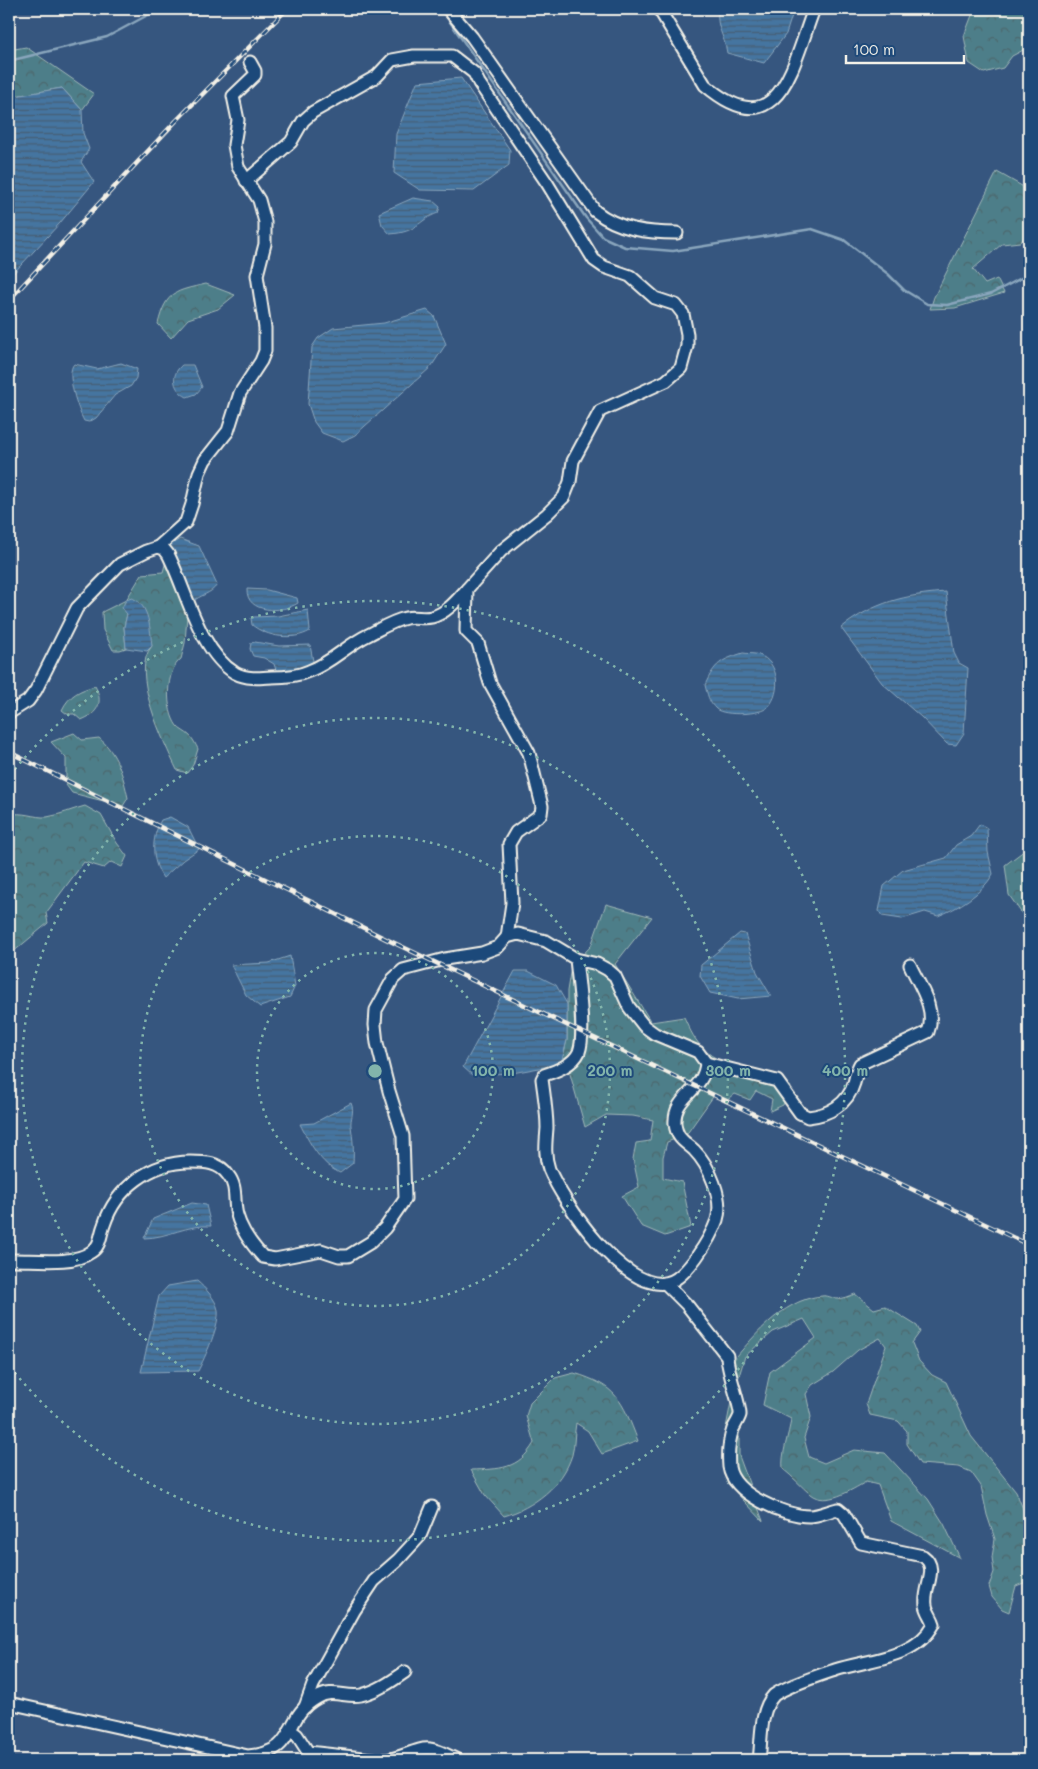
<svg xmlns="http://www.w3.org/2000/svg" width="1038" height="1769" font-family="Mali,sans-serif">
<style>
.forest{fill:url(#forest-crowns);stroke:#a1b8b8}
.water{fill:url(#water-rules);stroke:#8aa6bd}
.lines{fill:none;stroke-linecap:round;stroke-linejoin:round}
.stream{stroke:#8aa6bd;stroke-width:2.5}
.minor-casing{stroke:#f4f1e8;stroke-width:15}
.minor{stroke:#1f4a7a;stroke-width:11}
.rail-casing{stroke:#f4f1e8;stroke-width:4.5}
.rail{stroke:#1f4a7a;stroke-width:2.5;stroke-dasharray:8;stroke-linecap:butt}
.ring{fill:none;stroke:#82b4ab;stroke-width:2.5;stroke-dasharray:2.5 5}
.centre{fill:#82b4ab;stroke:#1f4a7a;stroke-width:2.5}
.ring-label{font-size:15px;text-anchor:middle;font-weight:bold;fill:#82b4ab;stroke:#1f4a7a;stroke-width:4;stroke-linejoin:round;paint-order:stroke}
</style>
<defs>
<pattern id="forest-crowns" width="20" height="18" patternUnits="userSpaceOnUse" patternTransform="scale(1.25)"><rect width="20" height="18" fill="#4e7e89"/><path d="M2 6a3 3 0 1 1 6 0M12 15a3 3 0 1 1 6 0" fill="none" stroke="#4c666b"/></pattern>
<pattern id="water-rules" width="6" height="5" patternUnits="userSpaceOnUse" patternTransform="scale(1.25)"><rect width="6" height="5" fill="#4474a0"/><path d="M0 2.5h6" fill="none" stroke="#465e73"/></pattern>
</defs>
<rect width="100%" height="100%" fill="#36567f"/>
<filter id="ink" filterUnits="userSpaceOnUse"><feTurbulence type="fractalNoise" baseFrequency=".02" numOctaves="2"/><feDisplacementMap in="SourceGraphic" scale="10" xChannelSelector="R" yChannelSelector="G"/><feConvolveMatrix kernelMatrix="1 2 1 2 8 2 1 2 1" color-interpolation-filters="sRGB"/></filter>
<g filter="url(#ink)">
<g class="forest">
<polygon points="977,9 1029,9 1029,47 1012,56 1003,68 984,73 969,63 964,36 974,10"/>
<polygon points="26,47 94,94 82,110 62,88 9,97 9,50"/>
<polygon points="997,172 1029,190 1029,234 1020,242 1002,244 973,269 985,284 997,279 1004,293 955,308 930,309 934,297"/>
<path d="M206 284 235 295 218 309 188 319 171 338 158 324C166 291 176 291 206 284Z"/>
<path d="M168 554 188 601 185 643 181 659C165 671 165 710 177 726 180 730 186 732 190 736 193 739 196 745 198 749L193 765 187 773 177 770C164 743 129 671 152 646L127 614 124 627 126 648 120 650H113L103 630 102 612 126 600 142 574 163 572Z"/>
<path d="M95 686C104 702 98 714 81 720L74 714H67L62 710C69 695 80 690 95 686Z"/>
<path d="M74 733 82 740 99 738C117 753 123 775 128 798L123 806 72 793 66 785V758L51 742Z"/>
<path d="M85 806 101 815 117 843 127 856 122 867 111 862 104 868 84 862 46 913 48 923 12 953 9 951V815C22 811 34 818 47 817 60 815 73 809 85 806Z"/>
<polygon points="1029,847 1029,919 1025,918 1009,895 1005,865"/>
<path d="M606 904 652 917 615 964 651 1022 684 1017C690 1030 695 1042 707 1052 731 1073 769 1062 791 1087L783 1105 770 1111 772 1099 756 1091 750 1100 735 1094 726 1101 715 1094 686 1135 667 1142 663 1157V1178L682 1182 691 1227 665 1236 641 1226 622 1196 639 1187 633 1159 636 1143 650 1141 653 1120 633 1116 606 1115 585 1127 570 1074 561 1064 567 1040V991L571 967 591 946Z"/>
<path d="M855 1294 874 1309 885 1306 917 1326 920 1332 912 1343 919 1361 932 1375 946 1382 971 1436 1016 1492 1029 1523V1547L1024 1560 1029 1563V1581L1016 1586 1009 1612 1002 1609 992 1597 989 1586 994 1572 992 1557 995 1539 987 1515 981 1486 971 1472 959 1467 920 1464 907 1444V1431L898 1421 870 1415 866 1404 886 1346 880 1338 858 1350 833 1372 812 1385 806 1394 811 1417 804 1438 809 1457 824 1463 854 1450 885 1453 928 1499 944 1524 960 1558 891 1521 878 1485 866 1482C851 1490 826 1507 810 1494 801 1486 793 1477 783 1469 781 1454 789 1435 791 1419L763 1405 770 1372 816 1338 804 1319 773 1332 745 1356 737 1383 744 1414 739 1434V1456L763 1521 727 1483 723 1467V1443L731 1402 726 1369C750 1341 781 1299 822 1296 827 1295 832 1298 837 1299 843 1299 850 1296 855 1294Z"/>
<path d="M574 1373C617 1386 622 1400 638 1441L602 1454 588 1431 576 1423C574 1433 575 1445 572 1455 563 1485 533 1508 504 1516L485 1495 471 1470C500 1469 518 1470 534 1443L526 1416 530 1403 555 1378Z"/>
</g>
<g class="water">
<path d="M718 9H794L786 34 764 63 727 53C724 33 716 30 718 9Z"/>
<polygon points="461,78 510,150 509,165 474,191 420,190 394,173 396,134 417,82"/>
<polygon points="62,88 82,110 83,133 89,149 81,162 94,182 60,223 9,278 9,97"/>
<path d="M413 198 433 201 440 207 438 213C416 221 419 232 390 234L382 225 379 213Z"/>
<polygon points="427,310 434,316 446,344 431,367 355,435 343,441 322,433 314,422 308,404 312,347 318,338 333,328 384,323"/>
<path d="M121 363 137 369 136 378 131 386 115 395 96 418 89 422 84 421C78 410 65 373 74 364L97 369Z"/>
<path d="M182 365H193L202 387 196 394 187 397C173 390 170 375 182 365Z"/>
<path d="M180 539 199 546 217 585C211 594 200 595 192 602L167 547Z"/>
<path d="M247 589 267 590 297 598 298 603C283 613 246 614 247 589Z"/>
<path d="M946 592 954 653 959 663 968 668 964 733 956 745 947 744 921 717 882 683 841 628C874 602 905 595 946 592Z"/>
<path d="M132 598C150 605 150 630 152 646L147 651 126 648 124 627 127 614 122 608 126 600Z"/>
<path d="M308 610 310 631C293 641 267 637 252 625L251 618 254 617 278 616Z"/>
<polygon points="255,642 279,646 310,645 313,661 309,667 277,673 274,664 264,658 253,656 250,649 251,643"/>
<path d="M743 653C748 654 754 653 759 655 779 662 782 692 768 707 761 715 724 716 716 709 709 703 707 693 705 685 715 663 721 660 743 653Z"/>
<path d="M170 817 188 827 199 849 183 860 163 878C151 860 151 839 161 820Z"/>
<path d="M980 824 987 828 988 852 993 874C982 894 958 908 938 916L925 912 902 919 882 916 879 911 884 886 903 870 946 858 956 845 971 836Z"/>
<polygon points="740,933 745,934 757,972 771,996 738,999 710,993 700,976 701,965"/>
<polygon points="290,956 295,986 290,997 260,1007 246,995 231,965 269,963"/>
<polygon points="515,971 528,971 556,985 567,1004 567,1040 561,1064 512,1073 472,1075 463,1067"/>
<path d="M351 1103C355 1112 350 1118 351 1126 353 1140 354 1148 353 1163L340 1173C321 1165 309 1142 300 1124L314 1123Z"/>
<path d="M192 1203 206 1205 211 1226C188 1224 167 1238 144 1238L153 1219Z"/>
<path d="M197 1281C205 1288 216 1299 218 1310 220 1325 205 1357 198 1371L141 1372 159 1296 168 1286Z"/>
</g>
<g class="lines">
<g class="stream">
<polyline points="441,9 586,218 603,237 625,247 673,251 812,229 844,240 888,274 904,290 927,304 947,305 991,294 1029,274"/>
<polyline points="9,61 107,37 159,9"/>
</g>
<g class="minor-casing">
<g id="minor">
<path d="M448 9 472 37 595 211C619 230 648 233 677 233"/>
<path d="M659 9 705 85C780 149 793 63 814 9"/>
<polyline points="246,181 291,142 303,121 313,112 377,76 392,60 414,56 452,56 474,73 479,83 547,183 594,260 604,267 630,276 655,298 676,305 683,314 687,334 687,346 681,368 666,381 600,411 573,461 570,482 564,497 547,514 501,551 467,589 466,631 478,643 490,683 529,753 542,806 541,814 516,832 509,844 512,903 507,937"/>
<polyline points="158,547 186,522 192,504 199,473 205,460 228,431 240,393 261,361 265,351 265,328 257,275 265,244 265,222 259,200 238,167 234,145 238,120 233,96 255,75 255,71 250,62"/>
<path d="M9 713 28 701 36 690 77 608 120 564 146 551 158 547 164 549 168 554C186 589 199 651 235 673 246 679 259 678 272 677 284 677 298 676 309 671 331 663 347 645 368 635 380 629 392 621 406 618 414 616 424 619 432 617 447 613 458 599 467 589"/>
<path d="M706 1063 777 1081 800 1113 808 1117C829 1115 848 1104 854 1083 856 1076 856 1071 860 1064L928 1032C937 1009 919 985 910 965"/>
<path d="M9 1260C31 1259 72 1266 91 1252 101 1246 100 1235 104 1225 116 1188 151 1162 190 1162 205 1162 219 1162 228 1175 238 1187 233 1201 237 1215 241 1230 252 1245 263 1257L275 1259 321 1250 339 1256H348L371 1242 385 1228 405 1199 403 1136 389 1091 377 1043 375 1025 376 1010 393 979 403 970 445 959 482 953 498 947 507 937 518 934 546 941 576 959 597 964 608 970 615 976 629 1007 644 1026 655 1034 698 1052 706 1063C704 1092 673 1095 675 1124 677 1139 684 1141 694 1150 709 1165 724 1199 717 1220 711 1237 686 1280 666 1283 623 1290 563 1203 549 1169 544 1155 546 1142 547 1128 547 1112 544 1095 542 1079L544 1075C556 1071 573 1065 579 1052 586 1034 578 980 576 959"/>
<path d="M665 1283 687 1305 727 1356C727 1371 741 1406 740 1415 739 1419 735 1425 733 1429 729 1440 728 1455 729 1467 733 1494 784 1516 809 1516 819 1516 828 1511 838 1509L844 1514 861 1543 923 1556C940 1568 923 1588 926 1605 927 1612 932 1617 934 1624 915 1659 869 1659 835 1670 817 1676 789 1685 774 1695 759 1711 762 1740 759 1760"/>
<path d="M9 1703 248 1756C300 1752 281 1718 317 1698 332 1688 345 1698 361 1695 378 1691 392 1681 405 1672"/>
<polyline points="305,1707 313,1685 354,1611 374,1581 398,1560 420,1536 432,1507"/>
<polyline points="290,1730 297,1735 308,1752 381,1760"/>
<path d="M383 1760C399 1760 417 1747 430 1749 439 1750 449 1756 457 1760"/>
</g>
</g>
<use href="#minor" class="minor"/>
<g class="rail-casing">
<g id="rail">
<polyline points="9,300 176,121 287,9"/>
<polyline points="9,752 388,940 1029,1245"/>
</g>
</g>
<use href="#rail" class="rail"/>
</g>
</g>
<g class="ring">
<circle cx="375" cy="1071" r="118"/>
<circle cx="375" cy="1071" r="235"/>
<circle cx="375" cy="1071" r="353"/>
<path d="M10 775A470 470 0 1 1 10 1367"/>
</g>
<circle cx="375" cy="1071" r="8" class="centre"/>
<g class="ring-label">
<text x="493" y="1076">100 m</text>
<text x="610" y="1076">200 m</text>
<text x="728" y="1076">300 m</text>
<text x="845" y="1076">400 m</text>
</g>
<rect width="1038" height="1769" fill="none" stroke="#1f4a7a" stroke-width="30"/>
<rect x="15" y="15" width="1008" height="1739" fill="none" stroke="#f4f1e8" stroke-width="2" filter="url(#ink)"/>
<path d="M846 55v8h118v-8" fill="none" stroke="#f4f1e8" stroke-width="2.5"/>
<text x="853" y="55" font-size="15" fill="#f4f1e8" stroke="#1f4a7a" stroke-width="4" paint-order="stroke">100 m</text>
</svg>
